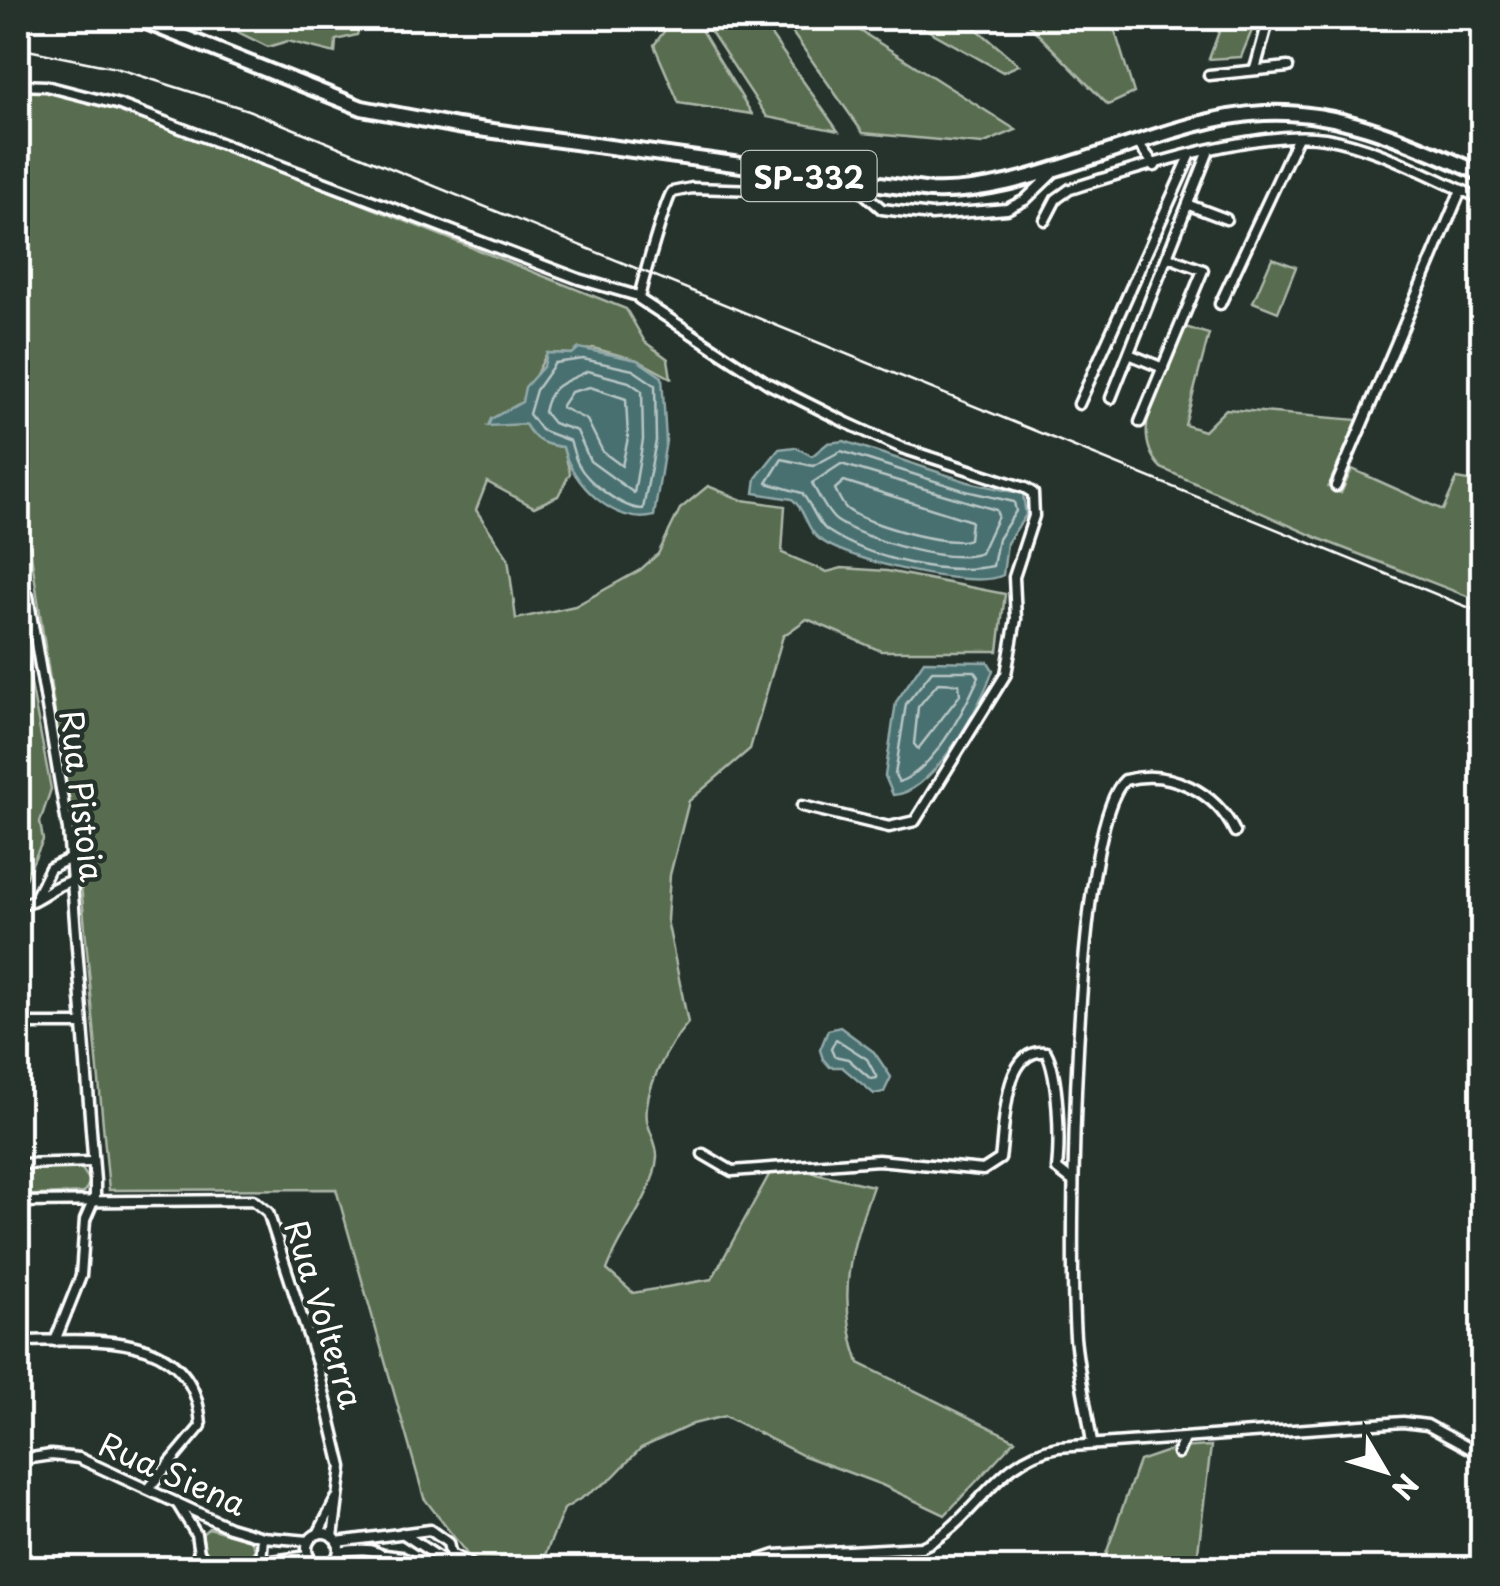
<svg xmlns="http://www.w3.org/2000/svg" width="1500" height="1586" font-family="'Playpen Sans',sans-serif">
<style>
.green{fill:#586d50;stroke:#acb6a8;stroke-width:2.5}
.water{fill:#4a6f6f;stroke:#92a9a9;stroke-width:2.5}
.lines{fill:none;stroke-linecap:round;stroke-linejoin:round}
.shore{stroke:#b7c5c5;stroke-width:2.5}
.street-casing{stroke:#fff;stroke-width:15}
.primary-casing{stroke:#fff;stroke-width:20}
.street{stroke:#26332d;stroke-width:8}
.primary{stroke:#26332d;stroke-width:12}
.rail{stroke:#fff;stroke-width:2.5}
.labels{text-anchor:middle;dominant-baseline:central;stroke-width:9;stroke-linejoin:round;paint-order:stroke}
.shield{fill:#26332d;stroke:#bec2c0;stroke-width:2.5}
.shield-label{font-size:30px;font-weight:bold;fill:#fff}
.street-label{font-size:32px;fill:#fff;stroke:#26332d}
</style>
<rect width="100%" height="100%" fill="#26332d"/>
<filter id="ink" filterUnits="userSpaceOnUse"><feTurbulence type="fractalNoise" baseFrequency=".01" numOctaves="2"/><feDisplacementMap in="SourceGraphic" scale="20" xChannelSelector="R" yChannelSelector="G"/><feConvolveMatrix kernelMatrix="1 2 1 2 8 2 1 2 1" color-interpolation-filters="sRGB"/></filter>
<g filter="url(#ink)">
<g class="green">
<polygon points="225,18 362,18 357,35 336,40 335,53 288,41 268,47 238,32"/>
<polygon points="674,18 694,18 752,114 679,103 654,45"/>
<polygon points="702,18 759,18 838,131 767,117"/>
<polygon points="782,18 840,18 1016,130 982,144 863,133"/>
<polygon points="906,18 964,18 1019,65 1003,72"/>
<polygon points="1022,18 1111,18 1134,93 1108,105"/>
<polygon points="1224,18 1257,18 1241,57 1209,59"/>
<path d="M58 89 106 102 626 309 645 342 668 359 671 378 637 360 593 348 572 354 547 353 522 402 489 425 525 424C535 441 544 445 563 447L570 473 558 496 534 507 487 482 476 510 508 558 516 619 575 606 640 570 658 554 680 509 708 486 742 500 785 506 782 553 827 572 842 568 887 571 1005 594 998 651H881L807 619 783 636 750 749 689 801 670 875 667 920 688 1023C669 1044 643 1090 647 1120 649 1132 658 1145 657 1157 654 1196 620 1233 607 1270L633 1293 712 1279 775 1164 873 1186C850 1250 836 1297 859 1363L1015 1440 945 1515 882 1485 802 1455 725 1416 693 1424 641 1448 610 1480 564 1509 545 1555 473 1562 424 1498 336 1189 109 1190 81 885 18 468V93Z"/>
<polygon points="1272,258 1296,267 1278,312 1253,302"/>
<path d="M1185 327 1209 334 1185 425 1204 431 1226 409 1358 420 1328 487 1341 493 1352 469 1443 510 1457 479 1479 483 1482 476V602L1320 539 1161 468C1124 430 1168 368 1185 327Z"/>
<polygon points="18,651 25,652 51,789 40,822 43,840 25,879 18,881"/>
<polygon points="80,1166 90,1181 84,1193 18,1196 18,1167"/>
<polygon points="1211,1446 1196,1568 1101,1568 1139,1461 1177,1448"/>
<polygon points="209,1528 251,1540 255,1549 251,1555 215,1560 205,1551 202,1534"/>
</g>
<g class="water">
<path d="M579 348 637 360 662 377 666 441 654 516C616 527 571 483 563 447 544 445 535 441 525 424L488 426 491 419 522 402 525 387 544 366 547 353 572 354Z"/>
<path d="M844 441 968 482 1023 494 1026 515 1007 543 1003 575C976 591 842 560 817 537 806 527 805 509 792 499L754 493 756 478 779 449 795 447 812 456 828 443Z"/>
<path d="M924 661 988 662 993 670C982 704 933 794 893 795L885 776 896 702Z"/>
<polygon points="840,1027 874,1052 891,1077 884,1092 874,1094 842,1067 830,1067 823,1059 820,1050 828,1030"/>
</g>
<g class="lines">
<g class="shore">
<path d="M583 359 633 370 655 385 656 441 643 509C623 509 588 483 578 464 574 457 573 448 570 441L541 430 529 414 536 390 555 363Z"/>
<path d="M588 371 629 382 642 391 643 440 634 493 590 461 577 431 553 423 544 412C550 382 565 383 588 371Z"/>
<polygon points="590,387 626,399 628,438 622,466 603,452 587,420 561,407 571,392"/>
<path d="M841 451 966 491 1014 502 1016 511 998 539 993 566C944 576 871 559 828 531 817 524 811 504 802 493L767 483 782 459 813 466Z"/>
<path d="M841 464 996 510 998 516 981 553C950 565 865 540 837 521 828 515 817 493 812 483Z"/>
<path d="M844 481 971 521 969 539C951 548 865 524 847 509 842 505 838 495 835 489Z"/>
<path d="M932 671H975L979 677C964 710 935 769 899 782L895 775 906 704Z"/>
<polygon points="938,683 959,684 960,695 918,749 914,744 918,707"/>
<polygon points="836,1039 867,1059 877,1078 871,1079 848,1059 834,1056 831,1049"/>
</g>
<g class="street-casing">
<g id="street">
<polyline points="1255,69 1269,18"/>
<polyline points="1209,75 1288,67"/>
<polyline points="18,85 46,86 120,105 579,279 638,296"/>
<polyline points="1138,143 1155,166"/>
<path d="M800 175 759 190 692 188 672 192C666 199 641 286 639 299L769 384 847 423 902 448 1025 488 1033 493 1034 516 1014 577 1016 619 1006 674 915 821 889 827 802 806"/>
<polyline points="851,182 882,209 931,215 1007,209 1025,200 1052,174"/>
<polyline points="1189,205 1226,219"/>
<path d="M1045 220 1056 199 1070 189C1134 169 1260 128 1325 138 1379 147 1432 178 1482 199"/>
<polyline points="1220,304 1298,137"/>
<polyline points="1129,354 1163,368"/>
<polyline points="1111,398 1208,153"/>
<polyline points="1079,404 1190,156"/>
<polyline points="1140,422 1203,270 1168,257"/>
<polyline points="1336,486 1461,190"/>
<polyline points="18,579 28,596 68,830 95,1181 95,1197 85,1220 81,1276 55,1341"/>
<polyline points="37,894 50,868 69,859"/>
<path d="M18 904C37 904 50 886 71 881"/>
<polyline points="18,1024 80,1024"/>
<path d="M703 1154 732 1171 878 1160 983 1170 1000 1159C1005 1129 1002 1047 1046 1052 1059 1074 1060 1142 1057 1169L1071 1180"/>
<polyline points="18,1164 92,1162"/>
<polyline points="18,1202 253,1200 268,1212 317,1363 342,1467 333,1537"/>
<path d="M18 1341C90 1341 195 1325 201 1426L149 1488"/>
<path d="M1092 1443C1087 1408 1078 1372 1075 1337 1069 1253 1073 826 1125 780 1170 768 1216 792 1235 832"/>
<polyline points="1178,1453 1184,1439"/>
<polyline points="18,1460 51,1455 79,1458 229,1527 263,1537 309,1541"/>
<polyline points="177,1503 196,1534 199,1553 216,1568"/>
<polyline points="402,1533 452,1566"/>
<circle cx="323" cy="1549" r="16"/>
<polyline points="318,1534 336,1499"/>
<polyline points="337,1542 430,1530 448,1543 454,1568"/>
<path d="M339 1552C363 1548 379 1546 394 1568"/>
<polyline points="385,1555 401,1557 421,1568"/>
<polyline points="453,1555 477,1568"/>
<polyline points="261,1562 263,1537"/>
<polyline points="190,1568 199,1553"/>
<polyline points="223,1568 308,1556"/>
<path d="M736 1568 775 1555 921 1547C976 1523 994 1458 1058 1447L1403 1422 1427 1425 1482 1455"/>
</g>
</g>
<g class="primary-casing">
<path id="primary" d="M136 18 362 108 457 126 931 191C985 193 1035 176 1087 159 1144 141 1204 116 1264 113 1341 109 1413 144 1482 174"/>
</g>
<use href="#street" class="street"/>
<use href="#primary" class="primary"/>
<polyline class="rail" points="18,48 116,68 248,110 1482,613"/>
</g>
</g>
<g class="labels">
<rect class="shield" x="741.5" y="151" width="135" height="50" rx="8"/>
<g class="shield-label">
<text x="809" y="176">SP-332</text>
</g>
<g class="street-label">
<text transform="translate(83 796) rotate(83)">Rua Pistoia</text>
<text transform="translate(325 1314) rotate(73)">Rua Volterra</text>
<text transform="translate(173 1473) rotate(24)">Rua Siena</text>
</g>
</g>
<rect width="1500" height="1586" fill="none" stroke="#26332d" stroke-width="60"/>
<rect x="30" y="30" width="1440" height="1526" fill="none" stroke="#fff" stroke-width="4" filter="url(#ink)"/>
<g transform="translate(1385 1471) rotate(128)" stroke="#26332d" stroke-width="8" paint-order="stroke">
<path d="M0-8L18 38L0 25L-18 38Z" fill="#ffffff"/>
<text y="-15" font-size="28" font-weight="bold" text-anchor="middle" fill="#ffffff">N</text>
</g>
</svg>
